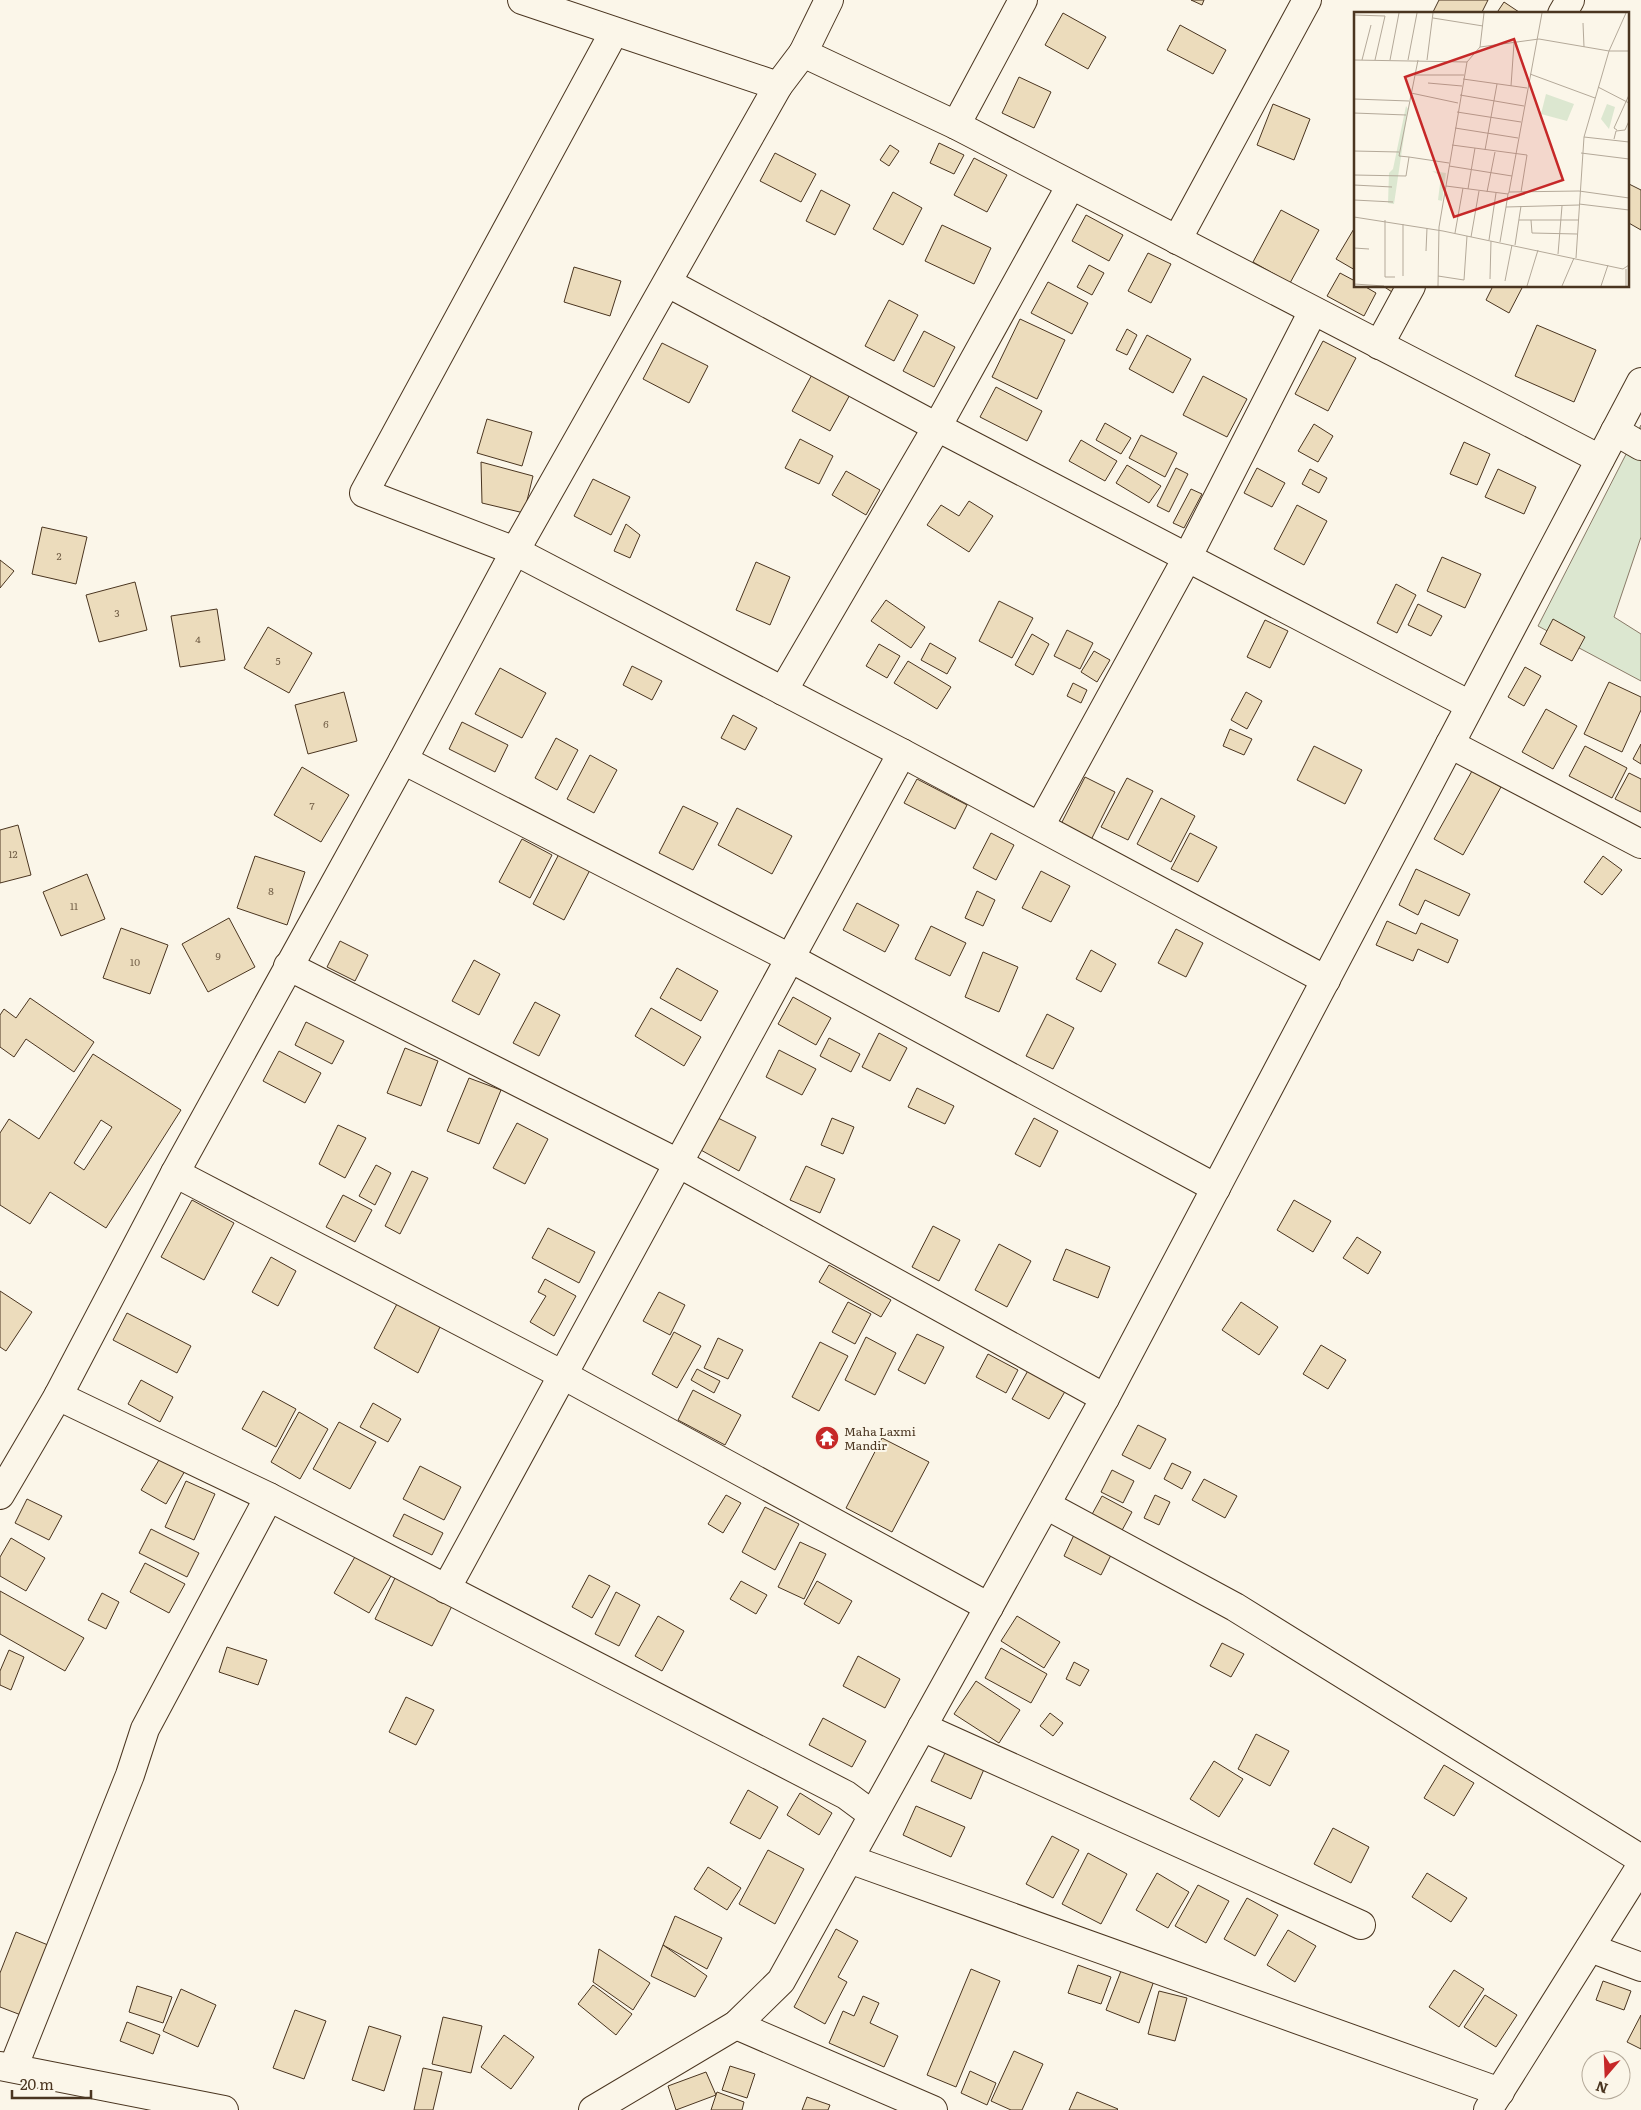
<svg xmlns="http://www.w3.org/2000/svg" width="1641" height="2110" font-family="Literata,serif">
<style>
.green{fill:#dce7d0;stroke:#887966}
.building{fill:#ecdcbc;stroke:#4a3520;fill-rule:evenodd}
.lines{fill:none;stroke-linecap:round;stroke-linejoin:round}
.minor-casing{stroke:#4a3520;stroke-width:30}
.minor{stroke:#fbf6e9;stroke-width:28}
.labels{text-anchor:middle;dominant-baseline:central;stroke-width:4;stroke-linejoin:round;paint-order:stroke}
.number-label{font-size:10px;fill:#725f47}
.poi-label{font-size:12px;fill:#4a3520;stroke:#fbf6e9;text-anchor:start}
.inset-road{fill:none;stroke:#b4a999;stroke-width:1}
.view{fill:#c62828;fill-opacity:0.15;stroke:#c62828;stroke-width:2.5}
.inset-edge{fill:none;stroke:#4a3520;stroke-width:2.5}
</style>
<rect width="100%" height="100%" fill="#fbf6e9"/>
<polygon class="green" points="1641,425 1641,537 1614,617 1641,634 1641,681 1538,626"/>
<g class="building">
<polygon points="1191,0 1204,0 1202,5"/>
<polygon points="1439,0 1488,0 1481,14 1432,14"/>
<polygon points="1504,2 1522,14 1496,14"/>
<polygon points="1063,13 1106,37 1088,69 1045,45"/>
<polygon points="1180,25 1226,50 1213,74 1167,50"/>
<polygon points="1019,77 1051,92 1034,128 1002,113"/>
<polygon points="1273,104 1310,119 1294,160 1257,145"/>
<polygon points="939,143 964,155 954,174 930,163"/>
<polygon points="890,145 899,151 889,166 880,160"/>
<polygon points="775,153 816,174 801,202 760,181"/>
<polygon points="974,158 1007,175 987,212 954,195"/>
<polygon points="1627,183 1641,190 1641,230 1627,222"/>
<polygon points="821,190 850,205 835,235 806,221"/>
<polygon points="893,192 922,208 903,245 873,229"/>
<polygon points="1281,210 1319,230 1290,283 1253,262"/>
<polygon points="1086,215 1123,235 1109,261 1072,241"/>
<polygon points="942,225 991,248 974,284 925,261"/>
<polygon points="1355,227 1355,270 1336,259"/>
<polygon points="1148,253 1171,264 1151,303 1128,291"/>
<polygon points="1089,265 1104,273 1092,295 1077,287"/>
<polygon points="574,267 621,281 610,316 564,302"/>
<polygon points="1340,273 1355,281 1355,286 1364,286 1376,293 1364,316 1327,296"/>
<polygon points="1048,282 1088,303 1072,334 1031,313"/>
<polygon points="1383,286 1400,286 1395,294"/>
<polygon points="1493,286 1523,286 1509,313 1486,300"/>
<polygon points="889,300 918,315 894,361 865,346"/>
<polygon points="1020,319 1065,340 1037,399 992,377"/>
<polygon points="1537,325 1596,350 1574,402 1515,376"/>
<polygon points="1127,329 1137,335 1127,355 1116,350"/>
<polygon points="924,331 955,347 934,387 903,371"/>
<polygon points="1147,335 1191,359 1173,393 1129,369"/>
<polygon points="1323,341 1356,358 1328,411 1295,394"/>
<polygon points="662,343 708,366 689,403 643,379"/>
<polygon points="814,371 852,391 830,431 792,411"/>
<polygon points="1203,376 1247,399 1227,437 1183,415"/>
<polygon points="996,387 1042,411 1027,441 980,417"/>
<polygon points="487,419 532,432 522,466 477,453"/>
<polygon points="1105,423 1131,438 1121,454 1096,440"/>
<polygon points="1314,424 1333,436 1318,462 1298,451"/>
<polygon points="1141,435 1177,453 1165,477 1129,458"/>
<polygon points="800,439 833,456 819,484 785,468"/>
<polygon points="1081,440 1117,461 1105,481 1069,461"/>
<polygon points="1464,442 1490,454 1477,485 1450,474"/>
<polygon points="481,462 533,476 524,513 482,503"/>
<polygon points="1127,465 1161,486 1149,503 1116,483"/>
<polygon points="1176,468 1188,474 1169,512 1157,506"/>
<polygon points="1257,468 1285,483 1272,507 1244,493"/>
<polygon points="1310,469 1327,478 1319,493 1302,484"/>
<polygon points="1498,469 1536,487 1524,514 1485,497"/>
<polygon points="846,471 880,490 866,515 832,495"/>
<polygon points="593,479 630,497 611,535 574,516"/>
<polygon points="1191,489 1202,494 1184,528 1173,523"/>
<polygon points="969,501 993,516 969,552 927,525 941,505 959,516"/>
<polygon points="1297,505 1327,521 1304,565 1274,549"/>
<polygon points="626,524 640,535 630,558 614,551"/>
<polygon points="42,527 87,537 76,584 32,574"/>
<polygon points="1442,557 1481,574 1465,608 1427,591"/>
<polygon points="0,560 14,571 0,588"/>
<polygon points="756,562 790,577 770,625 736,610"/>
<polygon points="135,582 147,630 99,642 86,595"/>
<polygon points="1396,584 1416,595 1397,633 1377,623"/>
<polygon points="886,600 925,627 911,648 871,621"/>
<polygon points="999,601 1033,618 1012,658 979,641"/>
<polygon points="1418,604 1442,616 1431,636 1408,625"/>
<polygon points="217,609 225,660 180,667 171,616"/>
<polygon points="1553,619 1585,637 1572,661 1540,644"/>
<polygon points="1265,620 1288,631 1270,668 1247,657"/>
<polygon points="268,627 312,653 289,693 244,668"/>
<polygon points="1067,630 1093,643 1080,669 1054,656"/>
<polygon points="1032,634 1049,644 1033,675 1015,665"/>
<polygon points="930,643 956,658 947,674 921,660"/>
<polygon points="879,644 900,656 887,678 866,666"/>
<polygon points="1094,651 1110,660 1097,682 1081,672"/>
<polygon points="908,661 951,687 937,709 894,683"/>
<polygon points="632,666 662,681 652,700 623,685"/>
<polygon points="1525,667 1541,676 1524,706 1508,697"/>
<polygon points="500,668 546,693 522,738 475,714"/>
<polygon points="1609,682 1641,697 1641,710 1622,752 1584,734"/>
<polygon points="1073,683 1087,690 1081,703 1067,696"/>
<polygon points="344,692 357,741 308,754 295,705"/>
<polygon points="1246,692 1262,701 1247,729 1231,720"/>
<polygon points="1546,709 1577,726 1553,769 1522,752"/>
<polygon points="733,715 757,728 745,750 721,738"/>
<polygon points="462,722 508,745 495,772 449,749"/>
<polygon points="1230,729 1252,739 1244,755 1223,746"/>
<polygon points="556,738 578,750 557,790 535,778"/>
<polygon points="1641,744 1641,764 1633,759"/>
<polygon points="1314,746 1362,770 1345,804 1297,780"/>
<polygon points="1585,746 1627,768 1612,798 1569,776"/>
<polygon points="590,755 617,770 594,813 567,799"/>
<polygon points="302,767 349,795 321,842 274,815"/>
<polygon points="1472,771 1501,787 1463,855 1434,839"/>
<polygon points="1629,773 1641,779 1641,812 1615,799"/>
<polygon points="1085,777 1115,792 1091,840 1061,824"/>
<polygon points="1127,778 1153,791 1128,840 1101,827"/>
<polygon points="917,779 967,805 955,829 904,803"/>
<polygon points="1161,798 1195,816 1171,862 1137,844"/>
<polygon points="683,806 718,823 693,870 659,853"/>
<polygon points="737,808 792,836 772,874 718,845"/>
<polygon points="18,825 31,875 0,883 0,830"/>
<polygon points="991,833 1014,845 996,880 973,868"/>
<polygon points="1190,833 1217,847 1198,882 1171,869"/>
<polygon points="522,839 552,855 530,898 499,882"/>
<polygon points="559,854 590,870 564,920 533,904"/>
<polygon points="255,856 305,872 287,925 237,908"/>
<polygon points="1603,856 1622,870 1602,895 1584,882"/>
<polygon points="1416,869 1470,894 1459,916 1425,900 1418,915 1399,905"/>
<polygon points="1041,871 1070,886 1051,922 1022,908"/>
<polygon points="87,874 105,919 61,936 43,892"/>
<polygon points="977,891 995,900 983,926 965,918"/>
<polygon points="857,903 899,925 885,952 843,930"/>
<polygon points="229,918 255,967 208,992 182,944"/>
<polygon points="1387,921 1416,934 1421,923 1458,940 1448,963 1418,949 1413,961 1376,945"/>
<polygon points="931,926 966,943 950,976 915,959"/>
<polygon points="121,928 168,945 150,994 103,978"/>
<polygon points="1176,929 1203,943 1186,977 1158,963"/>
<polygon points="340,941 368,955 355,981 327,967"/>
<polygon points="1091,950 1116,964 1101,992 1076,979"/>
<polygon points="983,952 1018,967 999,1012 965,997"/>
<polygon points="474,960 500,974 479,1015 452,1001"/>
<polygon points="677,968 718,991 701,1021 660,998"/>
<polygon points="793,997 831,1018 816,1045 778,1024"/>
<polygon points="30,998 94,1042 74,1072 26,1039 14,1057 0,1047 0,1015 4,1009 16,1018"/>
<polygon points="535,1002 560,1015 539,1056 513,1043"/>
<polygon points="651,1008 701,1037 684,1066 635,1036"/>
<polygon points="1047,1014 1074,1028 1053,1069 1026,1056"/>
<polygon points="306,1022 344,1041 332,1064 295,1045"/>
<polygon points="879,1033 907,1048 890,1081 862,1067"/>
<polygon points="829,1038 860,1054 851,1072 820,1056"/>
<polygon points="405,1048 438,1061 421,1106 387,1093"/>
<polygon points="779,1050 816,1069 802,1095 766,1077"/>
<polygon points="279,1051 321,1073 305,1103 263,1081"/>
<path d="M93 1054 181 1110 106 1228 50 1192 30 1224 0 1205V1133L9 1119 39 1139ZM101 1120 112 1127 84 1170 74 1163Z"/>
<polygon points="469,1078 501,1090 479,1144 447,1131"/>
<polygon points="917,1088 954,1106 945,1124 908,1107"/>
<polygon points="716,1117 756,1137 739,1171 699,1149"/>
<polygon points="832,1118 854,1127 843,1154 821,1145"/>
<polygon points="1034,1118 1058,1131 1040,1167 1015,1154"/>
<polygon points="517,1123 548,1139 525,1184 493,1168"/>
<polygon points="338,1125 366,1138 345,1178 319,1164"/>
<polygon points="376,1165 391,1173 375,1205 359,1196"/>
<polygon points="806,1166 835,1179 820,1213 790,1200"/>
<polygon points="412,1171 428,1178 400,1234 385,1226"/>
<polygon points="343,1195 372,1210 355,1242 326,1227"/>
<polygon points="192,1200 234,1223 204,1280 161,1257"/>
<polygon points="1294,1200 1331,1221 1313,1252 1277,1230"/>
<polygon points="933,1226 960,1240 939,1281 912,1267"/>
<polygon points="548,1228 595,1252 579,1283 532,1258"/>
<polygon points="1357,1237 1381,1252 1368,1274 1343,1258"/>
<polygon points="999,1244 1031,1261 1007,1307 975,1290"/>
<polygon points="1066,1249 1110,1267 1098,1298 1053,1280"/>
<polygon points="271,1257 296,1271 278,1306 252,1292"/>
<polygon points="829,1265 891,1300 881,1317 819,1282"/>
<polygon points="545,1279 576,1296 554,1336 530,1322 546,1296 538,1292"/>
<polygon points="0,1291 32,1312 6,1351 0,1347"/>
<polygon points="659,1292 685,1305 670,1335 643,1321"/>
<polygon points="398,1302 440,1327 418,1373 374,1348"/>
<polygon points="848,1302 871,1314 855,1344 832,1332"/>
<polygon points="1241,1302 1278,1327 1259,1355 1222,1330"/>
<polygon points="127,1313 191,1346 177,1373 113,1340"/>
<polygon points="674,1332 701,1346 677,1388 652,1374"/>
<polygon points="917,1334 944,1347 925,1384 898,1370"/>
<polygon points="866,1337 896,1353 875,1395 845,1380"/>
<polygon points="718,1338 743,1350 728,1379 704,1368"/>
<polygon points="820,1342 848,1356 819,1411 792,1397"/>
<polygon points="1321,1345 1346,1360 1328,1389 1303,1374"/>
<polygon points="988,1354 1018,1370 1006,1393 976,1377"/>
<polygon points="1030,1367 1067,1388 1049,1419 1012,1399"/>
<polygon points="697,1369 720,1381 714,1393 691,1380"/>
<polygon points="141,1380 173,1397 160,1422 128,1404"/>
<polygon points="693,1390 741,1415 725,1445 678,1420"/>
<polygon points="263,1391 296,1409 276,1447 242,1429"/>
<polygon points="373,1403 401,1419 388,1442 360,1427"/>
<polygon points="299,1412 328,1429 300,1479 271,1462"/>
<polygon points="339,1422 376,1442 350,1489 313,1469"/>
<polygon points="1138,1425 1166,1439 1150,1469 1122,1455"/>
<polygon points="882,1438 929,1462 892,1532 846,1508"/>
<polygon points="162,1455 186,1469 166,1504 141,1490"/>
<polygon points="1172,1463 1191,1472 1182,1489 1164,1479"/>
<polygon points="420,1466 461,1487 444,1520 403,1499"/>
<polygon points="1112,1470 1134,1481 1123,1503 1101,1492"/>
<polygon points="1204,1479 1237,1496 1225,1518 1192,1500"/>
<polygon points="186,1481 215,1494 194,1540 165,1527"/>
<polygon points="726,1495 741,1503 723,1533 708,1524"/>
<polygon points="1155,1495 1170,1502 1159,1525 1144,1518"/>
<polygon points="1102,1496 1132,1512 1120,1534 1090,1518"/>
<polygon points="27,1499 62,1516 49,1540 15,1523"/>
<polygon points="765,1507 799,1524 775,1570 742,1552"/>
<polygon points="404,1514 443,1533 432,1555 393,1536"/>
<polygon points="151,1529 199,1553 187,1577 139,1553"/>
<polygon points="1074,1535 1112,1553 1101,1575 1064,1556"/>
<polygon points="11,1538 45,1558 26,1591 0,1576 0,1557"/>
<polygon points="800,1542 826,1554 804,1599 778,1587"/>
<polygon points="356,1555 391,1576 369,1613 334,1593"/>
<polygon points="145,1563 185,1584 169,1613 130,1592"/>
<polygon points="397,1574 454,1602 432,1646 375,1619"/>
<polygon points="589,1575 610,1586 592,1618 572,1607"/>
<polygon points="741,1581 767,1595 756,1614 730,1599"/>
<polygon points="817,1581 852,1601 839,1624 804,1604"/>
<polygon points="0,1591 84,1638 65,1671 0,1634"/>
<polygon points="616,1592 640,1605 619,1646 595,1634"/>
<polygon points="102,1593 119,1602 106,1629 88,1620"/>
<polygon points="658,1616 684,1631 662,1671 635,1656"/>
<polygon points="1017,1616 1060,1642 1044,1668 1001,1641"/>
<polygon points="1222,1643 1244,1654 1231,1677 1210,1666"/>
<polygon points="227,1647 267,1660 258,1685 219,1672"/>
<polygon points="1001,1648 1047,1674 1031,1703 985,1678"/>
<polygon points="9,1650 24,1657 11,1690 0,1685 0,1671"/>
<polygon points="858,1656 900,1679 885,1708 843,1686"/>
<polygon points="1074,1662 1089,1670 1080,1686 1066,1679"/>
<polygon points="976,1681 1020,1710 999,1743 954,1714"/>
<polygon points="406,1697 434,1710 416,1745 389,1732"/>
<polygon points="1050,1713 1063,1723 1053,1736 1040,1726"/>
<polygon points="823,1718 866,1741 852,1767 809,1745"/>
<polygon points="1256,1734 1289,1751 1270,1786 1238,1769"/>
<polygon points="947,1749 985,1767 971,1799 931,1781"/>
<polygon points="1214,1761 1243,1779 1219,1817 1190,1799"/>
<polygon points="1444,1765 1474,1783 1454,1816 1424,1798"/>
<polygon points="748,1790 778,1807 760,1839 730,1823"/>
<polygon points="800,1793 832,1813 819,1835 787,1815"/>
<polygon points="916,1806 965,1827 951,1857 903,1835"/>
<polygon points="1333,1828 1369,1847 1351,1883 1314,1864"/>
<polygon points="1052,1836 1079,1850 1053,1898 1026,1884"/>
<polygon points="768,1850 804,1869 775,1924 739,1904"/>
<polygon points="1088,1853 1127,1874 1101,1924 1062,1904"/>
<polygon points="708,1867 741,1888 727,1910 694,1889"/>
<polygon points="1157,1873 1189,1892 1168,1928 1136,1910"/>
<polygon points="1427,1873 1467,1898 1451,1922 1412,1897"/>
<polygon points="1198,1885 1229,1901 1206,1943 1175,1926"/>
<polygon points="1247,1898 1278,1915 1255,1956 1224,1939"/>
<polygon points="675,1916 722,1938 707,1969 663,1945"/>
<polygon points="836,1929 858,1941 838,1977 847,1982 825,2024 794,2007"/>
<polygon points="1288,1930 1316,1946 1295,1982 1267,1965"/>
<polygon points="16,1932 48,1945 21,2015 0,2007 0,1973"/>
<polygon points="663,1945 707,1976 695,1997 651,1976"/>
<polygon points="599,1949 650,1983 633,2010 593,1982"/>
<polygon points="1124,1963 1156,1975 1139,2023 1106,2010"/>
<polygon points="1078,1965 1111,1977 1101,2004 1068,1993"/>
<polygon points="971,1969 1000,1981 956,2087 927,2075"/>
<polygon points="1454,1970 1484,1989 1459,2027 1429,2007"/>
<polygon points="1603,1981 1631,1991 1624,2010 1596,2000"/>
<polygon points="593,1985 632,2014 616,2035 578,2004"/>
<polygon points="137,1986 172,1997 163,2023 129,2012"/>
<polygon points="181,1989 216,2005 198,2047 163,2031"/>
<polygon points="1159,1991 1187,1998 1175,2041 1148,2034"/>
<polygon points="1485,1995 1517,2015 1496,2047 1464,2027"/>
<polygon points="863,1996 879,2003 870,2023 898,2036 884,2067 829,2043 843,2011 854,2016"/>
<polygon points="295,2010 326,2021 304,2079 273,2068"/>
<polygon points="1641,2015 1641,2049 1627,2042"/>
<polygon points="443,2017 482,2026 471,2073 432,2064"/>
<polygon points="127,2022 160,2035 153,2054 120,2041"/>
<polygon points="369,2026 401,2036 384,2091 352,2080"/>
<polygon points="504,2035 534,2057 511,2089 481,2067"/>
<polygon points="1014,2051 1043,2064 1022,2110 1011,2110 991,2101"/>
<polygon points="730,2066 755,2074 747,2098 722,2090"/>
<polygon points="423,2068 442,2072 433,2110 414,2110"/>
<polygon points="970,2071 996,2083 987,2105 961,2093"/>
<polygon points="706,2072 716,2095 676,2110 668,2086"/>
<polygon points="717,2092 744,2102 742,2110 711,2110"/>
<polygon points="1077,2092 1118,2109 1117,2110 1069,2110"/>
<polygon points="807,2097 830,2105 828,2110 802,2110"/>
</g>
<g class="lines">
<g class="minor-casing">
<g id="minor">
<polyline points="522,0 778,86 803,53 956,125 1600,459"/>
<polyline points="1562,14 1570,0"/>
<polyline points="614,32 364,493 515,551 902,753 1326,980"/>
<polyline points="803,53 829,0"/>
<polyline points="956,125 1023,0"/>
<polyline points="1177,240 1307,0"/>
<polyline points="668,283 937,427 1470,705"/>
<polyline points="1379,345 1411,286"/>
<polyline points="1615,431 1641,446"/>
<polyline points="783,691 937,427 1071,185"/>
<polyline points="1450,744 1641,844"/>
<polyline points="403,760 790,958 1216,1188"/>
<polyline points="1040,826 1187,558 1313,311"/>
<polyline points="288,966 678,1163 1105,1398"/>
<polyline points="175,1173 563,1375 989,1607"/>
<polyline points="58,1396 269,1497 846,1795 873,1815"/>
<polyline points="0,1495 58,1396 175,1173 403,760 515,551 778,86"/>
<polyline points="1046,1505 1235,1607 1641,1859"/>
<polyline points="446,1589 902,753"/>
<polyline points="922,1727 1361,1925"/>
<polyline points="849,1859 1500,2092"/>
<polyline points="1590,1948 1641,1967"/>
<polyline points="736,2025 933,2110"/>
<polyline points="0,2066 224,2110"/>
<polyline points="13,2068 130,1775 145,1729 269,1497"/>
<polyline points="593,2110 736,2025 781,1981 1105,1398 1641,382"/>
<polyline points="1488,2110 1641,1866"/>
</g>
</g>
<use href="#minor" class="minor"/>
</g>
<defs>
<g id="temple-disc" transform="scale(1.25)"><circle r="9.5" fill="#c62828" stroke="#fbf6e9"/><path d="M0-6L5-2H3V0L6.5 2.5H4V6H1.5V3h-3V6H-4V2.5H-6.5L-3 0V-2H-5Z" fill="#fff"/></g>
</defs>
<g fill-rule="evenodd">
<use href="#temple-disc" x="827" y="1438"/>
</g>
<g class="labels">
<g class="number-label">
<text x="59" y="555">2</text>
<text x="117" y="612">3</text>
<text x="198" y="638">4</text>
<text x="278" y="660">5</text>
<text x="326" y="723">6</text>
<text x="312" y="805">7</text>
<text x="13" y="853">12</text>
<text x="271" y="890">8</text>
<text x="74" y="905">11</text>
<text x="218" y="955">9</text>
<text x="135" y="961">10</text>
</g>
<g class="poi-label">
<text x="844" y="1431">Maha Laxmi<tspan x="844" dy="14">Mandir</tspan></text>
</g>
</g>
<g transform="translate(1354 12)">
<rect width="275" height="275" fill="#fbf6e9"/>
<path d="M192 82 220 92 213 109 187 102ZM253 92 261 95 255 117 247 107ZM52 94 54 97 40 192 34 191 35 161 39 157ZM78 159 92 161 88 189 84 188 87 164Z" fill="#dce7d0"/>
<path class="inset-road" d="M0 3 31 4 21 48M79 6 129 14M229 11 230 35M126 35 130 1M0 48 113 50M8 48 17 13M36 48 45 1M54 48 63 1M73 48 79 1M176 62 241 86M61 63H110M109 67 173 76M74 71 108 74M157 74 160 31M244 75 275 91M57 81 104 91M106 83 170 94M0 87 55 89M103 100 167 110M0 101 52 103M101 116 164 126M263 118 260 116 275 83M230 125 275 130M260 127 262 119 271 118 275 109M98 133 173 143 167 180M131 138 143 72M0 139 45 140M227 141 275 147M55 145 45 144 64 48M95 154 158 164M0 163 52 164 55 145 95 151M0 173 38 175M92 174 154 182 155 180 225 179 275 186M114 177 121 136M133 180 141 140M155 180 188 1M154 182 152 195 225 193M0 188 39 190M225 192 275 198M0 205 89 219 269 257 275 253M31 208V265H41M165 208H224M177 208 178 221 223 222M101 221 109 176M117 225 125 179M135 228 142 181M146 230 152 195M161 233 167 194M0 236 15 237M72 239 73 216M204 242 208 194M222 246 230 125 255 39 272 1M49 264V212M84 264 110 268 113 224M136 267 137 229M151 269 158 233M0 272 30 274M84 274 85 215 113 50 126 35 185 27 255 39H275M173 274 184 238M208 274 220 246M247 274 254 253M272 274V257"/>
<path class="view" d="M160 27 209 168 100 205 51 65Z"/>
<rect width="275" height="275" class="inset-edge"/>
</g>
<g transform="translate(1606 2075) rotate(199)"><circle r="24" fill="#fbf6e9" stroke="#b4a999"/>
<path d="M0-4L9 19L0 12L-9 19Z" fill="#c62828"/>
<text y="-8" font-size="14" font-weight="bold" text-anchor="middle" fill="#4a3520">N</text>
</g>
<path d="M12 2090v8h79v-8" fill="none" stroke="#4a3520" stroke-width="2.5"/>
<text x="20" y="2090" font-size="15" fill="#4a3520" stroke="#fbf6e9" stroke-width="4" paint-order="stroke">20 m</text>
</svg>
